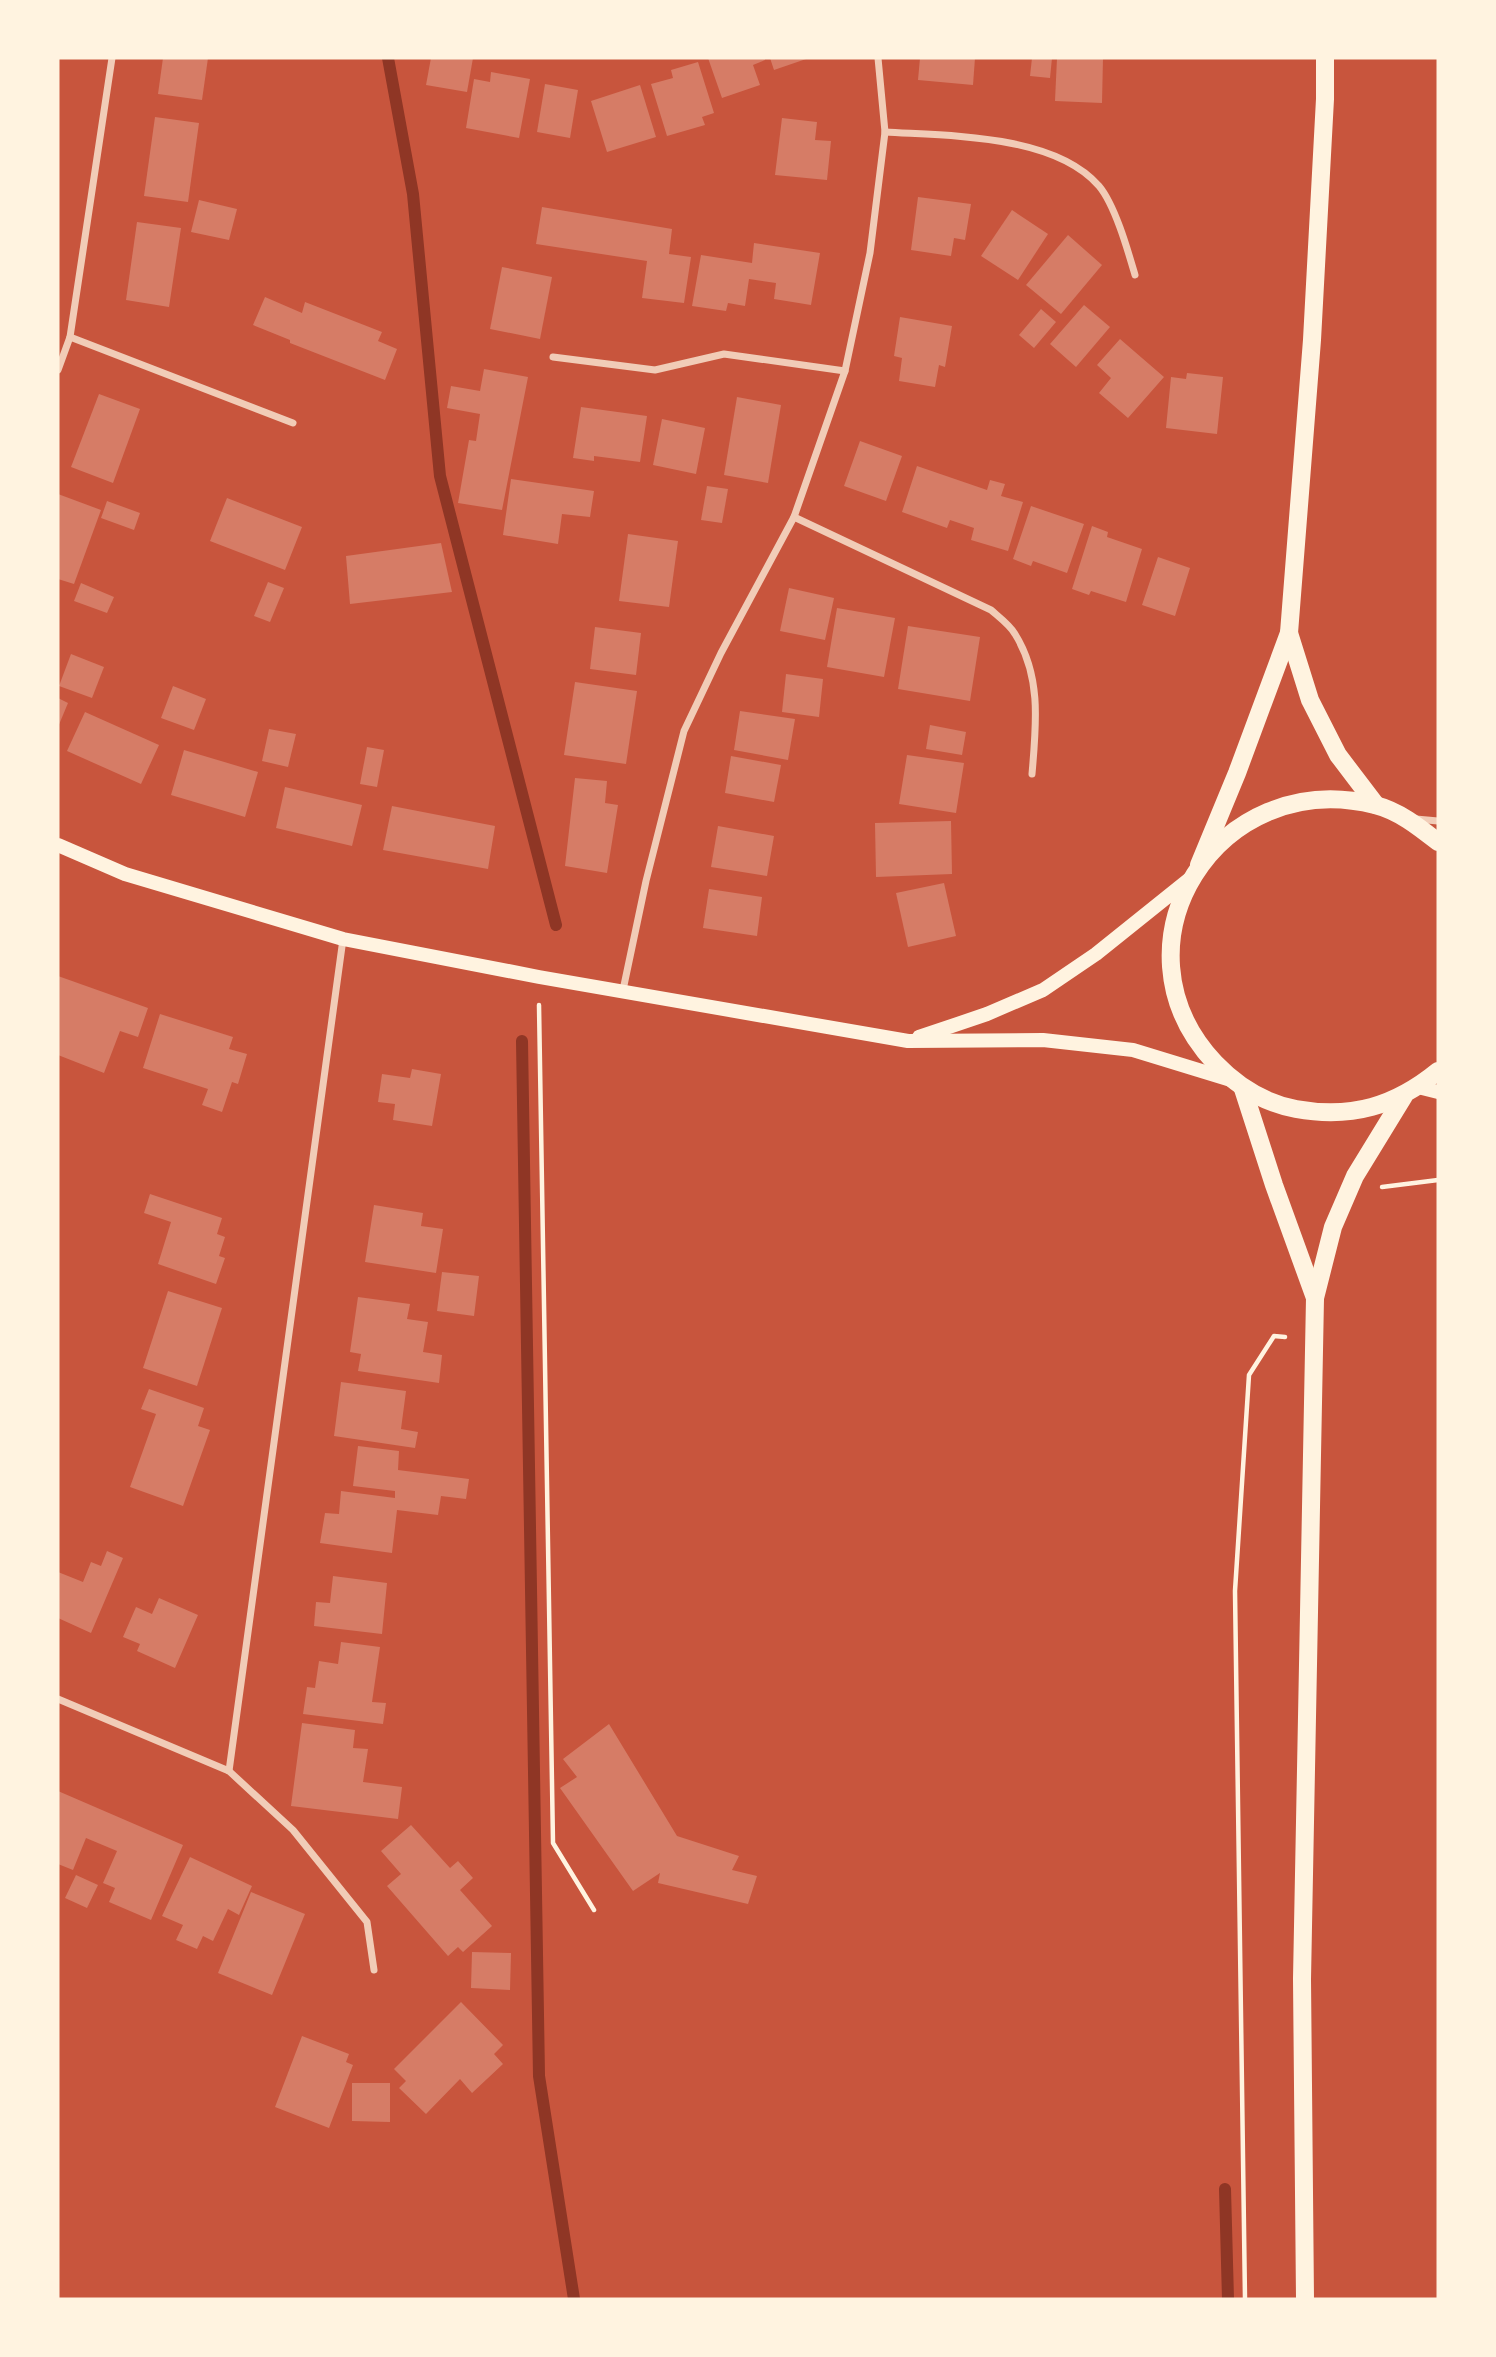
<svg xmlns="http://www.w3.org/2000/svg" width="1496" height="2357" font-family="'Alegreya Sans',sans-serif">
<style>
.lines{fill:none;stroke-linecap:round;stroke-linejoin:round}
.stream{stroke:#8f3625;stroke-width:12}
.building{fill:#d67c66}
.path{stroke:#fff3e0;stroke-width:4.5}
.minor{stroke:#f1ccb7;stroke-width:7}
.secondary{stroke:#fff3e0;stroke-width:14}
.primary{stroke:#fff3e0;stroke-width:18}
</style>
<rect width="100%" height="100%" fill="#c8553d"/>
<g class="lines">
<g class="stream">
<polyline points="388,58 413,194 440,476 556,925"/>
<polyline points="522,1041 539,2076 574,2299"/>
<polyline points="1225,2189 1228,2299"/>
</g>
</g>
<g class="building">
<polygon points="163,58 208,58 202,100 158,94"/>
<polygon points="431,58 473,58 467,92 426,85"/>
<polygon points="708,58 765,58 765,60 753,65 760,85 722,98"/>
<polygon points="770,58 809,58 774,70"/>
<polygon points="920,58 975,58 973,85 918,80"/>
<polygon points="1032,58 1052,58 1050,78 1030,76"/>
<polygon points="1057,58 1103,58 1102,103 1055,101"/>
<polygon points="698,62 714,113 702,117 705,125 667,136 651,84 673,78 671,70"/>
<polygon points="491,72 530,79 519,138 466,128 474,79 490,82"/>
<polygon points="545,84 578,90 570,138 537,132"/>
<polygon points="640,85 656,137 607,152 591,101"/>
<polygon points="155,117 199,123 188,202 144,196"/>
<polygon points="782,118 817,122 815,140 831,141 827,180 775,175"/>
<polygon points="918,197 971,204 965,240 954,238 951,256 911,250"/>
<polygon points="199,200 237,209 229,240 191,232"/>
<polygon points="542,207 672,229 669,254 691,257 684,303 642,298 647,261 536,244"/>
<polygon points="1012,210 1048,234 1018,280 981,256"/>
<polygon points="137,222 181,228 169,307 126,300"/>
<polygon points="1068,235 1102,265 1061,314 1026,285"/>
<polygon points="754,243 820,253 811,305 774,299 776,283 749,279 745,306 728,303 726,311 692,306 701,255 752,263"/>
<polygon points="502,267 552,277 540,339 490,329"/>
<polygon points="265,297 302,313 305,302 382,332 378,341 397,349 385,380 290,343 290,340 253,325"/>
<polygon points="1084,305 1110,327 1076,367 1050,344"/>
<polygon points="1041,309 1056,322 1034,348 1019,335"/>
<polygon points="900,317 952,326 945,367 939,365 935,387 899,381 902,358 894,356"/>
<polygon points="1120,339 1164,377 1128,418 1099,393 1111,378 1097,365"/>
<polygon points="484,369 528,377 502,510 458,503 469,440 476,441 480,414 447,408 451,386 480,391"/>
<polygon points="1187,373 1223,377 1217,434 1166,428 1171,377 1186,379"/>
<polygon points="99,394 140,409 113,483 71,467"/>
<polygon points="737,397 781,405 768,483 724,475"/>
<polygon points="581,407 647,416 640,462 594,456 594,461 573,458"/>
<polygon points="662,419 705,428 696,474 653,465"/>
<polygon points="860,441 902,456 886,501 844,486"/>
<polygon points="917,466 987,490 990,480 1005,484 1001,496 1023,502 1008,551 971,540 974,528 950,520 947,528 902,512"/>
<polygon points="511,479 594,491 590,517 562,514 558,544 503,535"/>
<polygon points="707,486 728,489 722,523 701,520"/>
<polygon points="58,494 101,510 74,584 58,579"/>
<polygon points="227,498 302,527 285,570 210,541"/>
<polygon points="107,501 140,513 134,530 101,518"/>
<polygon points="1031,506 1084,524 1067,573 1033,561 1031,566 1013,559"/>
<polygon points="1092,526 1108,532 1107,537 1142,549 1126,602 1091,591 1089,595 1072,589"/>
<polygon points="628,534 678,541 669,607 619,601"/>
<polygon points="441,543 452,592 350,604 346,556"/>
<polygon points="1158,557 1190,568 1175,616 1142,605"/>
<polygon points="268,582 284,588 270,622 254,616"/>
<polygon points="81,583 114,597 107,613 74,601"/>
<polygon points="789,588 834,598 825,640 780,631"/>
<polygon points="837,608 895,618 884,677 827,667"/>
<polygon points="908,626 980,637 970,701 898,689"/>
<polygon points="595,627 641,633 636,675 590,669"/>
<polygon points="71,654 104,667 92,698 59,686"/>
<polygon points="786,674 823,679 819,717 782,712"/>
<polygon points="575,682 637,691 626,764 564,755"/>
<polygon points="173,686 206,699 194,730 161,718"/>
<polygon points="58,698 68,703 58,727"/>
<polygon points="740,711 795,719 788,760 734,750"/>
<polygon points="85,712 159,745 141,784 67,751"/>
<polygon points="930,725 966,732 962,755 926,749"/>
<polygon points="269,729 296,734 288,767 262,761"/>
<polygon points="367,747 384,750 377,787 360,784"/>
<polygon points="184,750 258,772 245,817 171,795"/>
<polygon points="907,755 964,763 956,813 899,804"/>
<polygon points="731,756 781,765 774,802 725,793"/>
<polygon points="575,778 607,781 605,803 618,805 607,873 565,866"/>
<polygon points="285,787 362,805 352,846 276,828"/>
<polygon points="392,806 495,826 488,869 383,850"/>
<polygon points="951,821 952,874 876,877 875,823"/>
<polygon points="718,826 774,836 767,876 711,867"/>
<polygon points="944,883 956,936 908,947 896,893"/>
<polygon points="709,889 762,897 757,936 703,928"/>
<polygon points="58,976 148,1008 138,1037 120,1031 104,1073 58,1055"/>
<polygon points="160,1014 233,1037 229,1049 247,1054 238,1084 232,1082 222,1112 202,1105 208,1089 143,1068"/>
<polygon points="412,1069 441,1074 432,1126 393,1120 395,1104 378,1102 382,1074 410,1078"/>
<polygon points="150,1194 222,1218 217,1234 225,1237 219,1256 225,1258 216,1284 158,1264 171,1222 144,1213"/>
<polygon points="374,1205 423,1213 421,1226 443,1229 436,1273 365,1262"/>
<polygon points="442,1272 479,1276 474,1316 437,1311"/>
<polygon points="168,1291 222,1308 197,1386 143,1368"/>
<polygon points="358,1297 410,1304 407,1319 428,1322 423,1352 442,1355 439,1383 358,1371 361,1354 350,1352"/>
<polygon points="341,1382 406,1391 401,1429 418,1432 415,1448 334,1436"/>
<polygon points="149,1389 204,1408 198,1426 210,1430 183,1506 130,1487 156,1414 141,1409"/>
<polygon points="358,1446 399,1451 398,1470 469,1479 466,1499 441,1496 438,1515 397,1510 392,1553 320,1543 325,1513 339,1514 341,1491 395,1498 395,1491 353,1486"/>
<polygon points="107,1551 123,1558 91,1633 58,1618 58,1572 83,1582 91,1562 101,1566"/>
<polygon points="333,1576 387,1583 382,1634 314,1626 316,1602 330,1603"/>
<polygon points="159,1598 198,1615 175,1668 137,1651 140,1644 123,1637 136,1607 152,1614"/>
<polygon points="341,1642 380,1647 372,1702 386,1703 383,1724 303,1714 307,1687 315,1688 319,1661 338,1664"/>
<polygon points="302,1723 355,1730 353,1748 368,1749 363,1782 402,1787 398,1819 291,1806"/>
<polygon points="609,1724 677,1836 739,1856 732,1870 757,1876 748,1904 658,1883 660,1873 633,1891 560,1788 577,1777 563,1759"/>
<polygon points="58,1791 183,1845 151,1920 109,1902 115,1888 103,1883 117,1851 86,1838 73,1870 58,1864"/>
<polygon points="411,1825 450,1868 458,1861 473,1878 460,1890 492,1926 463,1952 458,1947 448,1956 387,1886 401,1874 381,1851"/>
<polygon points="190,1857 252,1886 239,1915 228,1909 213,1941 203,1936 197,1949 176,1940 183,1925 162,1916"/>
<polygon points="76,1875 98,1885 87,1908 65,1898"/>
<polygon points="251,1892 305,1914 272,1995 218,1973"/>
<polygon points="472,1952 511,1953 510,1990 471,1988"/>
<polygon points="461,2002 503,2045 494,2054 503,2064 472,2093 460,2079 426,2114 399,2088 406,2081 394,2069"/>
<polygon points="302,2036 349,2054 346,2062 353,2065 329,2128 275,2107"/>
<polygon points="352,2083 390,2083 390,2122 352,2121"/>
</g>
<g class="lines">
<g class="path">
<polyline points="539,1005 553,1843 594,1910"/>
<polyline points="1382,1187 1438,1180"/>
<polyline points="1245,2299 1235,1591 1249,1375 1274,1336 1285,1337"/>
</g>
<g class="minor">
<path d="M885 132C948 136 1054 134 1099 186 1115 205 1128 251 1135 275"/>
<polyline points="70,337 293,423"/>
<polyline points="553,357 655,370 724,354 845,371"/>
<polyline points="58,370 70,337 112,58"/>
<path d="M794 517 991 610C999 617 1010 625 1015 634 1042 677 1036 726 1032 774"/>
<polyline points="1416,819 1438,821"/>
<polyline points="623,990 646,881 684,731 721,653 794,517 845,371 870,253 885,132 878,58"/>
<polyline points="58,1699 229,1771 293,1830 367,1922 374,1970"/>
<polyline points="229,1771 343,939"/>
</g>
<g class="secondary">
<polyline points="58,845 125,874 343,939 539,977 908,1041 1043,1040 1133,1050 1231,1080"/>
<polyline points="919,1037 987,1014 1043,990 1096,954 1192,877"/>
<polyline points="1418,1087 1438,1092"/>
</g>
<g class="primary">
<polyline points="1289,633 1310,700 1338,755 1376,805"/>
<path d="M1438 842C1419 827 1399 811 1375 805 1218 765 1104 945 1215 1063 1237 1086 1264 1103 1296 1109 1352 1119 1395 1106 1438 1071"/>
<polyline points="1199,865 1237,773 1289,633 1312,340 1325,99 1325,58"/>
<polyline points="1243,1089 1274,1185 1315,1298"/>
<polyline points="1305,2299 1302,1979 1315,1298 1333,1227 1355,1176 1404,1096"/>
</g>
</g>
<rect width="1496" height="2357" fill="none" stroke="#fff3e0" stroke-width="119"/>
</svg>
